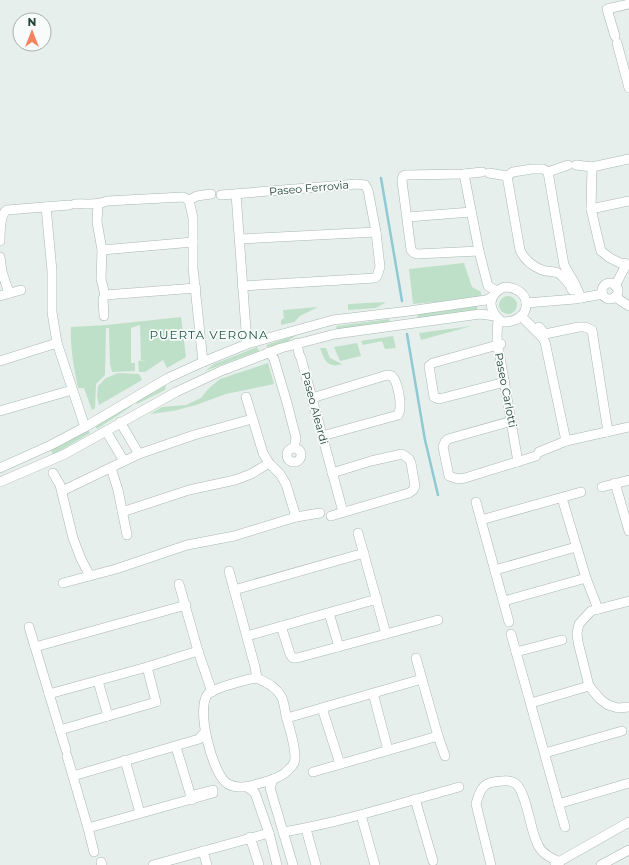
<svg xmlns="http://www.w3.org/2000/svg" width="629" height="865" font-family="Montserrat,sans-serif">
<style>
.green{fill:#bfe0c8}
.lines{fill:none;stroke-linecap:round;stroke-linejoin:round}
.stream{stroke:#8ec9d4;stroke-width:2.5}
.minor-casing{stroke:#a8b8b2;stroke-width:10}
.minor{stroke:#fff;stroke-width:9}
.labels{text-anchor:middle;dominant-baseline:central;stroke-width:3.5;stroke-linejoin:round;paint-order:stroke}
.street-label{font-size:11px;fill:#24423a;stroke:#f7fbf9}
.neighbourhood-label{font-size:12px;letter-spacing:1px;fill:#1f5548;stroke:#f7fbf9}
</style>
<rect width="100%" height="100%" fill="#e6efeb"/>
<g class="green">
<polygon points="464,263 472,287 481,292 481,296 460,300 413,304 409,269"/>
<circle cx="508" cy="305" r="9"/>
<polygon points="386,302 376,308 348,310 348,304"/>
<polygon points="477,306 477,311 418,319 417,314"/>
<polygon points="318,307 300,316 294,322 281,325 281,320 284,318 283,310"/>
<path d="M181 317 186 357 167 368 163 360 145 372H139L138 361 146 360H141L140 325 131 328V363H135V371L112 372 110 364 109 328H106L105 375 96 384 95 408 92 410 84 388H78C74 367 70 348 71 327L106 325Z"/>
<polygon points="389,319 390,323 335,331 337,326"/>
<polygon points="472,326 421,340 419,333"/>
<polygon points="297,335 285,343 268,348 266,345"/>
<polygon points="393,336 396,348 385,349 382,341 363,345 361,341"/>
<polygon points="357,343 361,356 340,361 334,347"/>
<polygon points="257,347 259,351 205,371 214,364"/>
<path d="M320 348H326L330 358 342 364C328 369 324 360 320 348Z"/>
<polygon points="268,363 274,384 226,394 196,405 173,411 150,414 162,407 186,405 201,398 208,389 220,379"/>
<polygon points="118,373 139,374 142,380 99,405 97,396 98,386 106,378"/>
<polygon points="166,384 165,390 137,404 135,401"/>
<polygon points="130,404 132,406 97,429 95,425"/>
<polygon points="88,430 90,433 53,455 51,450"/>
</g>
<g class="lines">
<g class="stream">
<polyline points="381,178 402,301"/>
<polyline points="407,334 425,440 438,495"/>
</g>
<g class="minor-casing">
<g id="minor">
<polyline points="615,36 607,9 629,4"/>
<polyline points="617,43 629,88"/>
<polyline points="576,165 592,167 629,159"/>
<polyline points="592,167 591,209 599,243 601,251 610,258 620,263 629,264"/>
<polyline points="548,172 568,165"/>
<polyline points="489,173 507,176 513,172 532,169 543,169 548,172 564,265 575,284 581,298"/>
<polyline points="464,174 479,251 488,286 497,291"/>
<path d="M507 176 520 250C524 259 532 266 542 270 547 272 554 271 558 273 563 276 570 284 572 290"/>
<polyline points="236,194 247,344"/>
<polyline points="221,195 357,184 365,185 368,190 376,232 380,267 377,276 375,278 242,286"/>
<polyline points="189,200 193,218 193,268 203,362"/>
<polyline points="189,200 197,196 211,194"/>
<path d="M75 204C86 203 97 206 107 201L183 197 189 200"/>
<polyline points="98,204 97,222 102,250 101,279 105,295 103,299 104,316"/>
<polyline points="46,207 52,271 52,312 57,343 85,427"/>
<polyline points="591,209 629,201"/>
<polyline points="408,217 471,212"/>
<polyline points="240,239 376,232"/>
<path d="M0 241C0 231 0 214 7 210L69 205"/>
<polyline points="102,250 193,242"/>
<polyline points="479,251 417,254 414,253 411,250 402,181 403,176 405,175 464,174 482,172"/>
<polyline points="0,257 2,272 9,293"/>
<circle cx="610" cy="291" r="8"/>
<polyline points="615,286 626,265"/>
<path d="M504 287C534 287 534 323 502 322 488 310 486 296 504 287Z"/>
<polyline points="105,295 196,288"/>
<polyline points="0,296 21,290"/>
<polyline points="615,297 629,306"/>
<polyline points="526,303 575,299 603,294"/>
<polyline points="521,316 542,337 545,342 566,441 629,427"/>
<path d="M498 319C497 334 496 343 500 357L518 462"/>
<polyline points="539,327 545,334 579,327 585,327 592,330 608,432"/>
<polyline points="297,343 299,354 301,358 343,512"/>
<polyline points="501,344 433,363 429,366 434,397 439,399 505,382"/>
<polyline points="269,352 274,359 287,403 296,438 294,448"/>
<polyline points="0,361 57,343"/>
<polyline points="246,397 263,453 269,463 280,474 286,484 296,517"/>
<path d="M312 398 387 375 392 376C398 382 403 407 398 415L322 436"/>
<polyline points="0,411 72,390"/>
<polyline points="512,421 448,439 445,442 443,447 449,476 458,479 465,478 536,456"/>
<polyline points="120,422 139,454"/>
<polyline points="106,431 124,461"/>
<circle cx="294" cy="455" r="7"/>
<polyline points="539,452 566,441"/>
<polyline points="0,468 51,445 85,427 168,378 203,362 247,344 333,320 409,311 486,300 492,297"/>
<polyline points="111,468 118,490 127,535"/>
<polyline points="53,473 60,485 73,538 81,559 90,576"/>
<polyline points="0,482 65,454 176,392 221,371 281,348 335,334 480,314 495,316"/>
<polyline points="615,483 629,531"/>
<polyline points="602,487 629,480"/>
<polyline points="62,491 139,454 194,435 252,419"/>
<polyline points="562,498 586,578 598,609"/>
<polyline points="476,502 509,622"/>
<polyline points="122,512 189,490 235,480 251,474 269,463"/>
<polyline points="331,516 409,493 413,490 415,486 411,463 409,459 402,454 371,461 332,473"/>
<polyline points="481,520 581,492"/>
<polyline points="358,533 386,634"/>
<polyline points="495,570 576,547"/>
<polyline points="229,571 255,667 257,678"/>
<polyline points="63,583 116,569 187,545 234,536 296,517 320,513"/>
<polyline points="179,584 198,651 212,692"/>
<polyline points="234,590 364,553"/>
<polyline points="504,601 586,578"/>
<polyline points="629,601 591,611 579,624 577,633 578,642 589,686 600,699 608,705 618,708 629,707"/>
<polyline points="329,613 339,647"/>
<polyline points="281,626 290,654 293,658 297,658 438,620"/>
<polyline points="29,627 66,750"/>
<polyline points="511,634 565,827"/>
<polyline points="247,636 377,599"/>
<polyline points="35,647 186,605"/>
<polyline points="516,652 562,640"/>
<polyline points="416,658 438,736"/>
<path d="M257 678C267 683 275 686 281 696 284 701 285 710 286 716 290 730 295 743 295 758 295 761 293 766 290 768 283 777 271 780 261 783 250 786 239 790 228 784 213 776 195 708 208 694 214 688 248 679 257 678Z"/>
<polyline points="98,681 108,716"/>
<polyline points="373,693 388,750"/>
<polyline points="49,694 147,667 198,651"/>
<polyline points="531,703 589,686"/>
<polyline points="322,708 340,764"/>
<polyline points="287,718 422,679"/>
<polyline points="60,730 156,702 147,667"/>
<polyline points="176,747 192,800"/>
<polyline points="545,753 622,731"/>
<polyline points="67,756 88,828 94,852"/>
<polyline points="125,760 140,813"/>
<polyline points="313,772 438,736 445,756"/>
<polyline points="73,776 199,739 205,732"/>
<polyline points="273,779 270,788 293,865"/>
<polyline points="247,787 255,793 269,833 277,865"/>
<polyline points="415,799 433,861"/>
<polyline points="558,804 629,783"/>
<polyline points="361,815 375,865"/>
<polyline points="88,828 213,793 213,790 190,796"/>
<polyline points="306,829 316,865"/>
<path d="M283 832C343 822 401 803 459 787"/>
<polyline points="250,837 259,865"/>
<polyline points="203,851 207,865"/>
<polyline points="101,862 102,865"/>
<polyline points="555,864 629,822"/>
<polyline points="153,865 269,833"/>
<path d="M491 865 476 804C479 793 482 783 494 782 502 781 509 779 516 784 527 793 530 831 538 845 542 854 551 858 560 862"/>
<polyline points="601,865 629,850"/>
</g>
</g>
<use href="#minor" class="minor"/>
</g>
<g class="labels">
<g class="street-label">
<text transform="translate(309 188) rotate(-5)">Paseo Ferrovia</text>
<text transform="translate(506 390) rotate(79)">Paseo Carlotti</text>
<text transform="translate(315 408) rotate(75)">Paseo Aleardi</text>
</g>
<g class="neighbourhood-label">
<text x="209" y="334">PUERTA VERONA</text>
</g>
</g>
<g transform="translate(32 32)"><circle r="19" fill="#f7fbf9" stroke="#a3b1ad"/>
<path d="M0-3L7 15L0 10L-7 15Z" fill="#f4845f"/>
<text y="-6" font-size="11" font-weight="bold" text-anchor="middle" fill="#24423a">N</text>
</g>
</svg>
